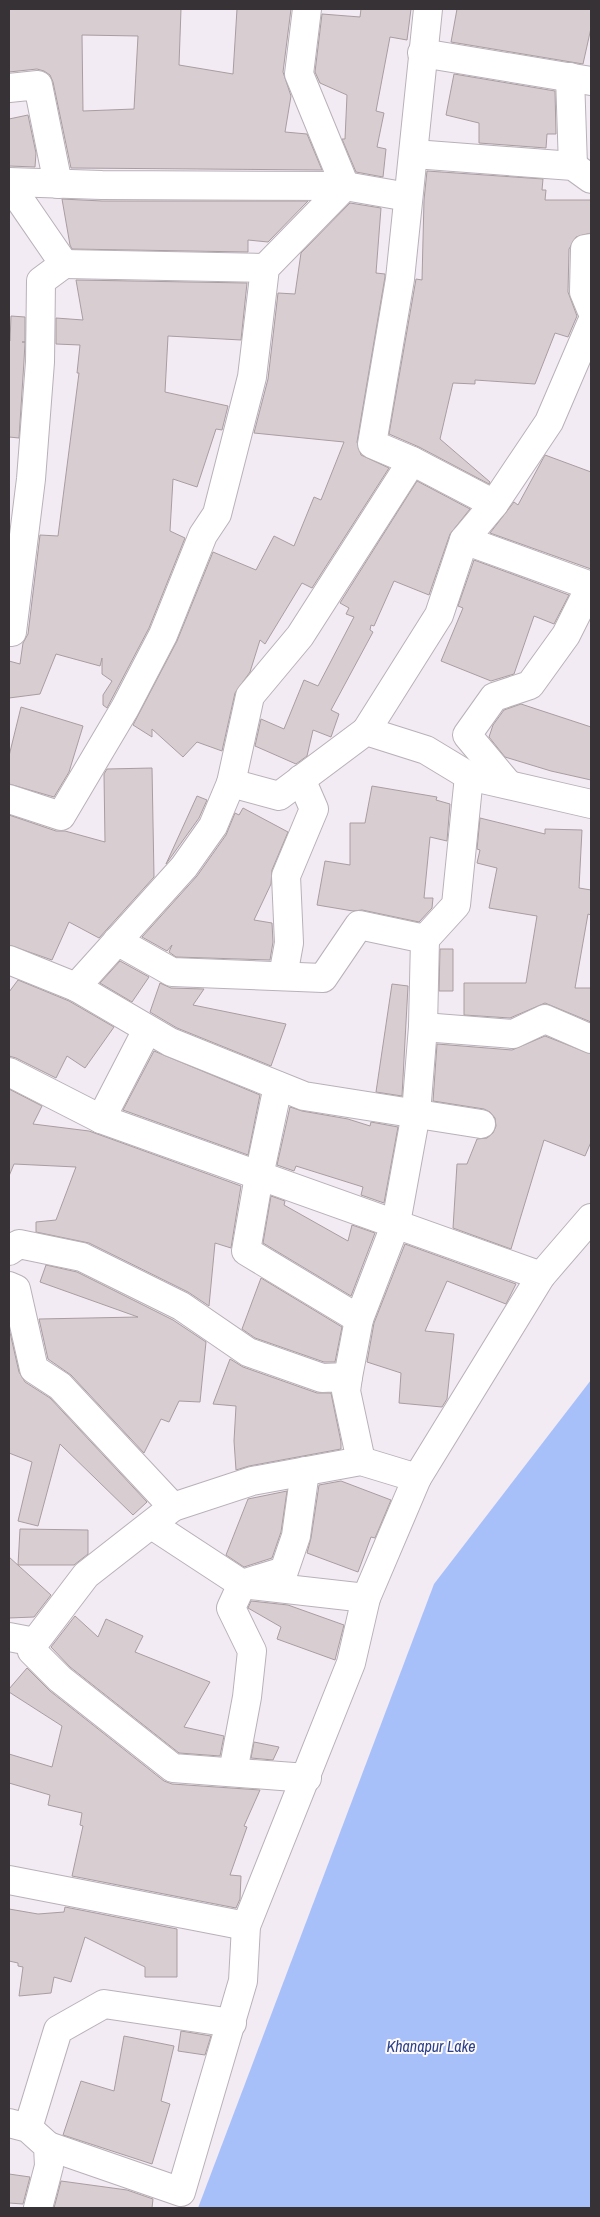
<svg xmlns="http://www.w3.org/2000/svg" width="600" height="2217" font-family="'Archivo Narrow',sans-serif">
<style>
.water{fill:#a7c0fa}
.building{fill:#d8cdd0;stroke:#a99da0;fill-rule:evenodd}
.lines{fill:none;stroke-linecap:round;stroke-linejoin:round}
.street-casing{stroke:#b9b1b8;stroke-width:30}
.street{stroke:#fff;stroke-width:28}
.labels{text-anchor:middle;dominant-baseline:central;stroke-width:4;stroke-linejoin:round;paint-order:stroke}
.water-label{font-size:16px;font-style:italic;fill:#2b4386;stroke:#fef9fe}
</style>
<rect width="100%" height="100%" fill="#f3ebf3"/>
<polygon class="water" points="591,1380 591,2208 198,2208 434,1584"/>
<g class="building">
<path d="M9 9H181L179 65 233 74 237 9H291L283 72 291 96 285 132 307 134 322 170 71 168 53 82 50 75 44 71 37 69 9 72ZM82 35 138 36 134 109 83 111Z"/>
<polygon points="361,9 411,9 407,40 390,37 376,111 384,113 377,147 386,149 383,177 356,172 342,139 345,139 347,95 320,83 315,72 322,14 360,17"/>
<polygon points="457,9 591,9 591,28 583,64 451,42"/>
<polygon points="454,74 555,91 556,134 547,134 546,148 479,143 479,123 446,115"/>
<polygon points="28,115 36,153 35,167 9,166 9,119"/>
<polygon points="427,171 543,179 542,190 546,190 545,200 591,200 591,233 576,237 569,249 568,292 577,316 568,337 555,333 535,384 475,380 475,384 453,383 440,439 490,482 489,484 419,447 389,434 416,279 422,280 424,200"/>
<polygon points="62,199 102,201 308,201 268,242 248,240 248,252 72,249 70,245"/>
<polygon points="350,203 381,208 376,273 385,274 385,277 357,442 361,455 389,468 312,588 302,583 265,644 260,640 250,672 235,693 222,751 197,742 183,757 152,729 152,737 133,725 177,641 213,552 256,570 274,536 294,546 314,497 321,500 344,442 254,433 268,379 278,293 295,294 301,253"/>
<polygon points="76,280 247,283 241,340 168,336 165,392 228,406 222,430 216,429 197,487 173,479 170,531 185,538 149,628 107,708 103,705 103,695 112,681 102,674 102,658 100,666 56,654 40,694 9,698 9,661 20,664 23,643 28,634 40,535 58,536 79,373 77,373 80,345 56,344 56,318 83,320"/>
<polygon points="11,316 25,317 25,342 22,342 25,342 24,361 19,438 9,437 9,340 10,341"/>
<polygon points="545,455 591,472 591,569 490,533 514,502 518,505"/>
<polygon points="417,481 470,509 450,534 429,595 394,581 374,626 371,625 370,630 373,632 331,710 339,714 331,737 313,730 307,756 296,764 255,746 261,719 284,729 304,680 318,686 354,617 346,614 349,608 340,603"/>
<polygon points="474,560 569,595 554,624 534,616 514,674 491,681 441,661 463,608 458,606"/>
<polygon points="521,704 591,727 591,780 551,771 505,757 489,737 493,725 504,710"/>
<polygon points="21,707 83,726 69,772 54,797 9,784 9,756"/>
<polygon points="152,768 154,877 99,938 69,922 52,960 9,945 9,815 56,831 65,831 105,842 104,774 107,769"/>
<polygon points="372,786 437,797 436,800 450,804 447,841 430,837 424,898 433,898 432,908 419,922 362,910 353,911 317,905 325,861 350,865 350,823 365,823"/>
<polygon points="197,796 207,800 199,818 166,864"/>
<polygon points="243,808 288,832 272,870 271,884 254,920 272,923 273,942 270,960 176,957 169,952 172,945 167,951 142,937 197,876 226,835 235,813 239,815"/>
<polygon points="480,818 545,834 545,829 582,830 579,888 591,890 591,915 588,914 575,988 591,988 591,1022 545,1003 510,1018 464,1015 464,983 526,983 537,916 489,908 497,868 477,863 480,850 477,849"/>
<polygon points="440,949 453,949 453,991 439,991"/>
<polygon points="120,961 149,977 132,1002 100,983"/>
<polygon points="18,980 69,1001 114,1027 85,1068 67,1056 56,1078 16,1058 9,1056 9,992"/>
<polygon points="160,983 171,988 204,989 193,1005 286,1024 271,1066 177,1028 150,1012"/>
<polygon points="392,984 408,986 402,1096 376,1092"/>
<polygon points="545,1036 591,1054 591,1142 585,1156 544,1140 511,1249 453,1228 457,1164 467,1164 477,1139 487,1138 493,1133 496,1126 495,1118 490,1112 484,1109 433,1101 437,1044 512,1050"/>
<polygon points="154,1051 260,1095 248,1155 123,1110"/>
<polygon points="9,1089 42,1106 33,1124 89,1131 241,1186 231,1248 215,1243 209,1306 188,1292 89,1243 36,1232 36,1222 56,1220 76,1167 14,1164 9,1176"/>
<polygon points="290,1107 302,1111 348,1119 370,1126 371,1122 398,1127 384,1203 361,1195 363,1187 296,1166 294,1171 277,1165"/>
<polygon points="271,1196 285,1201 284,1205 348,1241 352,1225 375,1233 351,1296 263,1243"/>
<polygon points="405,1244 516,1284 506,1304 447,1281 425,1331 454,1334 447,1399 442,1407 399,1403 401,1373 367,1362 374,1323"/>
<polygon points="46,1265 77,1272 173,1320 206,1342 200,1402 179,1401 169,1422 161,1419 144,1453 71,1375 48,1359 39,1319 138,1317 40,1282"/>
<polygon points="261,1278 342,1327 335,1362 324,1362 255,1338 242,1329"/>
<polygon points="9,1328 19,1372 25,1382 50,1398 147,1502 133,1515 60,1444 38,1526 18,1521 32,1462 9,1453"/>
<polygon points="230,1359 243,1367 317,1393 331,1393 341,1442 341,1449 249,1466 236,1470 234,1441 236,1406 213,1404"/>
<polygon points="341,1481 391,1500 375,1538 371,1537 358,1572 307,1553 311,1538 319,1485"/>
<polygon points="287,1491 281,1532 272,1558 244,1567 226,1555 248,1499"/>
<polygon points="20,1529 88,1530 88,1554 74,1565 18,1565"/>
<polygon points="9,1557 51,1595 34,1617 9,1618"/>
<polygon points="251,1601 288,1605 344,1625 335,1660 277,1639 281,1627 248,1608"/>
<polygon points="75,1616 98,1637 106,1619 143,1636 135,1652 210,1682 184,1727 224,1736 220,1756 179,1753 70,1667 51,1647"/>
<polygon points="27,1668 50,1691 164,1781 172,1784 260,1790 244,1826 247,1827 230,1875 241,1876 240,1899 236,1908 72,1876 83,1826 80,1825 82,1813 48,1805 50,1795 9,1783 9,1754 52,1767 62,1726 9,1692 9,1689"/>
<polygon points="254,1742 279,1747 273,1760 251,1758"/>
<polygon points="65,1907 177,1929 177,1977 145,1977 145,1967 85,1937 71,1982 54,1977 51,1993 19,1996 23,1967 18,1966 18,1963 9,1961 9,1909 38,1914 64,1912"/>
<polygon points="181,2031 211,2036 205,2055 178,2051"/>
<polygon points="124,2036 174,2046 161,2101 170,2104 152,2164 63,2135 81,2081 114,2091"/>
<polygon points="9,2174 30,2177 23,2204 9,2203"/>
<polygon points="61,2181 127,2190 153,2199 152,2208 54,2208"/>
</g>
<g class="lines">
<g class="street-casing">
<g id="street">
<polyline points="422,53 591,81"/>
<polyline points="570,77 573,166"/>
<polyline points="9,88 38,85 58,184"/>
<polyline points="414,154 573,166 591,179"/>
<polyline points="9,182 102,185 345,186 408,197"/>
<polyline points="9,184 64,264 41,281 40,362 31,479 12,632"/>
<polyline points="591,248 585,249 584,292 591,309"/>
<polyline points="64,264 265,268"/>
<polyline points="494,504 549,422 591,324"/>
<polyline points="464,540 591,586"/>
<polyline points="366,731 439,615 464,540 494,504 412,461 372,444 400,279 428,9"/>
<polyline points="231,783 250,696 300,636 412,461"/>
<polyline points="508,784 467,735 494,697 530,685 566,635 591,585"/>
<polyline points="9,799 61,816 125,708 163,635 203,535 217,514 252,377 265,268 345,186 299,74 307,9"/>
<polyline points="425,939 456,905 469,776"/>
<polyline points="117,941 172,972 323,978 359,925 425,939 423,1027 416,1113 396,1223 359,1319 348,1377"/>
<polyline points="9,960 76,987 170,1042 304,1096 481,1124"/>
<polyline points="283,976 289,943 286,876 314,809 301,779"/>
<polyline points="76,987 184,867 213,826 231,783 279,796 366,731 426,750 469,776 591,804"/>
<polyline points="423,1027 513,1034 545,1019 591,1039"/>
<polyline points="9,1072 101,1119 541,1276"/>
<polyline points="278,1086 259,1176 246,1251 359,1319"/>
<polyline points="101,1119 147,1030"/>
<polyline points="9,1251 19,1244 82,1257 181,1306 248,1352 322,1378 348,1377 346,1391 361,1461"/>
<polyline points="9,1286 16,1289 34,1369 60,1386 173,1507"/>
<polyline points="417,1478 541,1276 591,1218"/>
<polyline points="152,1525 242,1584 366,1598"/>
<polyline points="9,1637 35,1642 32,1651 60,1679 173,1768 307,1778"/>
<polyline points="35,1642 86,1575 173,1507 252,1481 361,1461 417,1478 366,1598 351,1663 246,1926 243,1981 181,2192 48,2146"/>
<polyline points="233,1772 247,1697 252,1651 231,1608 242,1584 284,1571 296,1536 305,1471"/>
<polyline points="9,1880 246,1926"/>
<polyline points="9,2123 28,2128 48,2146 49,2166 38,2208"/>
<polyline points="28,2128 58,2030 104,2004 232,2023"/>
</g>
</g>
<use href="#street" class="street"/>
</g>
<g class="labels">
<g class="water-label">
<text x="431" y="2046">Khanapur Lake</text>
</g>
</g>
<rect width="600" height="2217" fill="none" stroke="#363235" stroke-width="20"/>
</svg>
